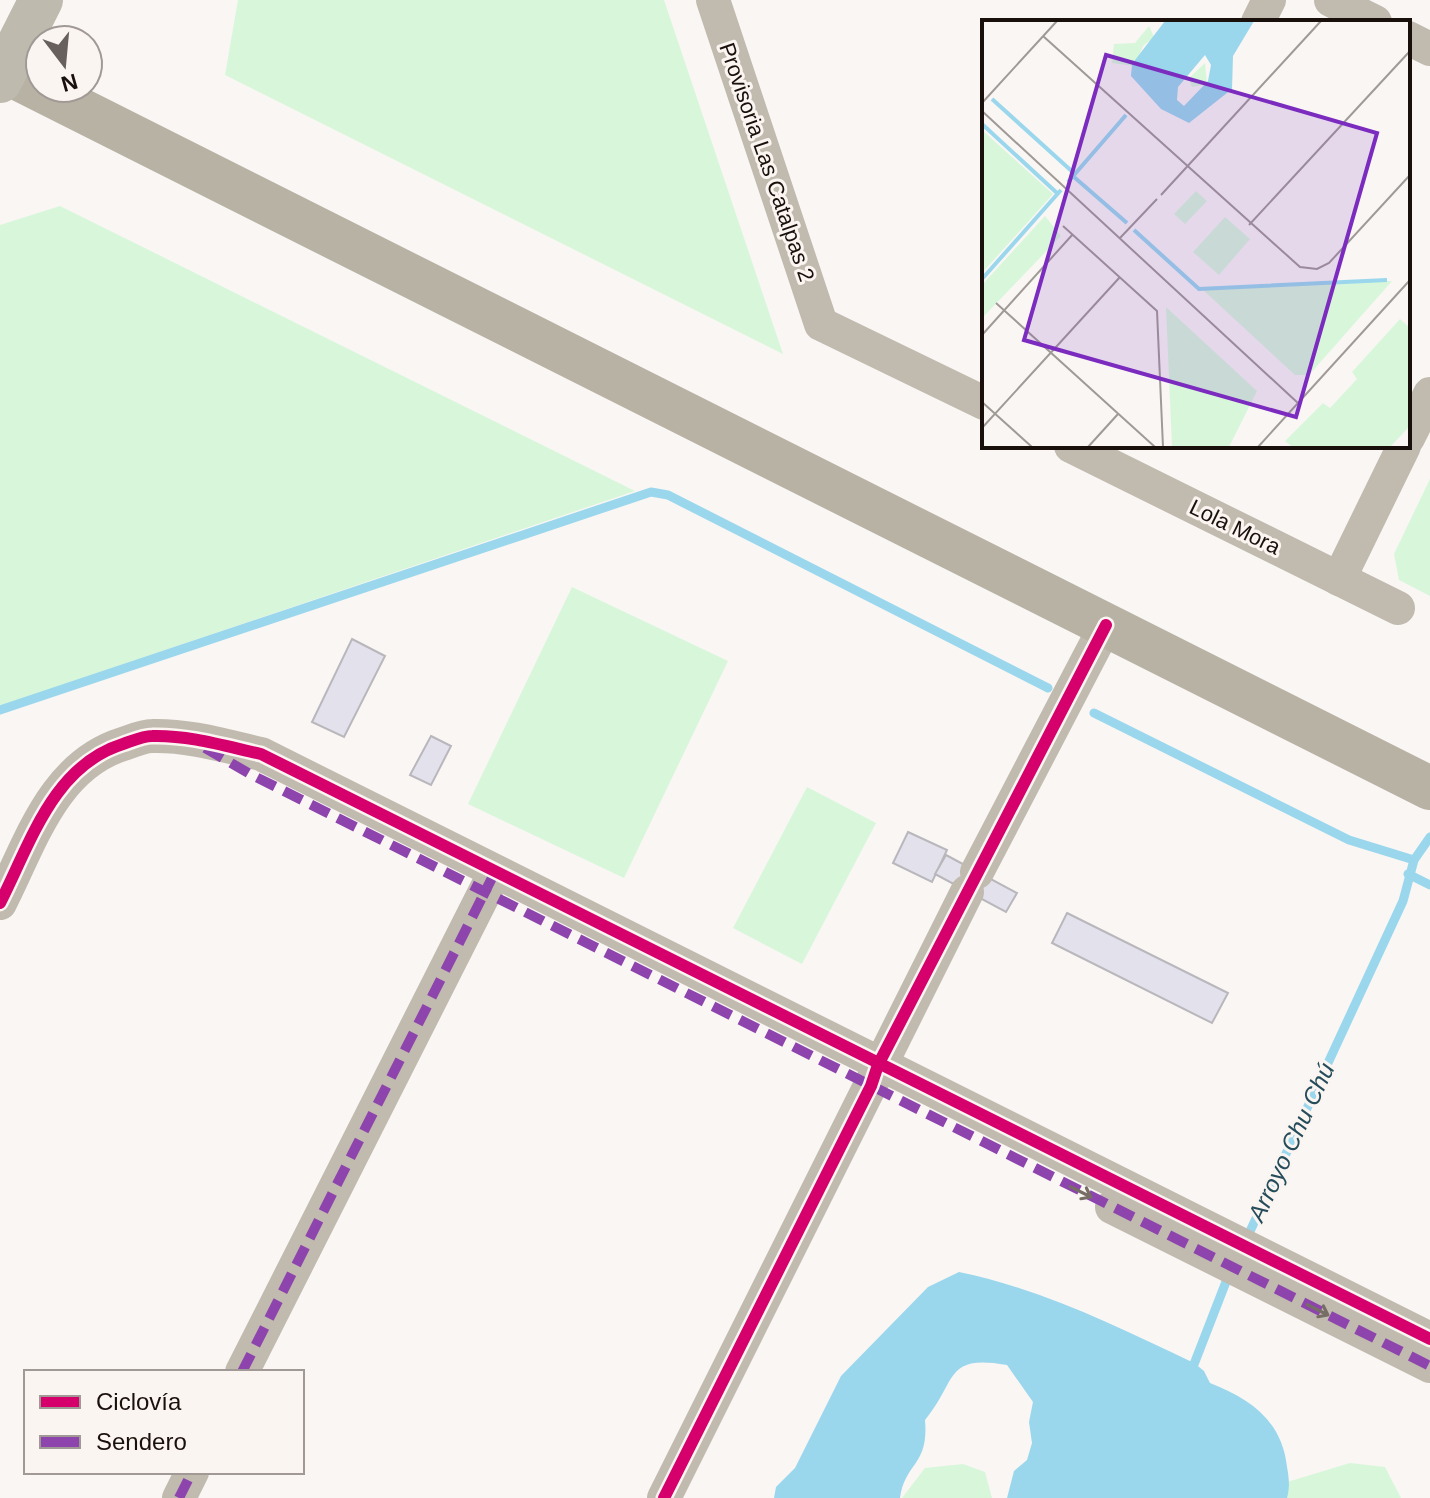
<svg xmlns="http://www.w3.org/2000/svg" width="1430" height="1498" font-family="Helvetica,sans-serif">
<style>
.green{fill:#d8f7da}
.water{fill:#9ad7ed}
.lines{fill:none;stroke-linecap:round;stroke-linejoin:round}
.stream{stroke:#9ad7ed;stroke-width:9}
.building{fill:#e3e1eb;stroke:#b9b7bc;stroke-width:2}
.street{stroke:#c1baae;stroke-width:34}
.primary{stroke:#b8b2a4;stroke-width:44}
.highway{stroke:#bebaad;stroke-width:44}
.quiet{stroke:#8e44ad;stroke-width:10;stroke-dasharray:20 10;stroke-linecap:butt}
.cycleway-casing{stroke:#fbf5f2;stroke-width:17}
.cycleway{stroke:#d6006c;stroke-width:12}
.oneway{stroke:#766e65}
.labels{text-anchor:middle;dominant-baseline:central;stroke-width:6;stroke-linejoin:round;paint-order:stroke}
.street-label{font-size:22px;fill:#1a100b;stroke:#fbf5f2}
.water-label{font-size:24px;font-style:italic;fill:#244c5a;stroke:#fbf5f2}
.inset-river{fill:none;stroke:#9ad7ed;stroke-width:4}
.inset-road{fill:none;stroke:#a09a97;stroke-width:2}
.view{fill:#7b2cbf;fill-opacity:0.15;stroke:#7b2cbf;stroke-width:4}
.inset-edge{fill:none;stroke:#1a100b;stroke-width:4}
</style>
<rect width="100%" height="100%" fill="#f9f6f4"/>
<g class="green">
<polygon points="238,0 664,0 783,354 225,75"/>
<polygon points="60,206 635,491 0,706 0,225"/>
<polygon points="1430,479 1430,596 1399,580 1394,554"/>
<polygon points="572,587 728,661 624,878 468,804"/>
<polygon points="807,787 876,823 802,964 733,928"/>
<polygon points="1350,1463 1385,1467 1401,1498 1269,1498 1274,1486"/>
<polygon points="963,1464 985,1472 992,1498 902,1498 925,1468"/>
</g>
<path class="water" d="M959 1272C1042 1289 1118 1327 1194 1363L1204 1371 1210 1383C1251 1399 1282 1421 1287 1467 1289 1477 1290 1488 1287 1498H1007L1014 1471 1027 1460 1032 1443 1029 1422 1033 1402 1007 1365C944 1354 958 1380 925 1420 929 1466 905 1462 900 1498H774L776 1487 795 1468 841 1376 928 1287Z"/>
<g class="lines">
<g class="stream">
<polyline points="0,710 651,492 668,495 1048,688"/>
<polyline points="1094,713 1349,840 1414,860"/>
<polyline points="1408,874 1430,885"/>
<polyline points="1246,1240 1403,901 1414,860 1430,837"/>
<polyline points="1191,1372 1229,1274"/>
</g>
</g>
<g class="building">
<polygon points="352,639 385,656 344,737 312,722"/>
<polygon points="431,736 451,746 431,785 410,775"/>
<polygon points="908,832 947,850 932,882 893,863"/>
<polygon points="946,855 1017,893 1006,912 935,874"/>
<polygon points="1067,913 1228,993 1212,1023 1052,943"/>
</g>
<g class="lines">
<g class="street">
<polyline points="713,0 821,324 984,403"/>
<polyline points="1331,0 1375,22"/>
<polyline points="1258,22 1269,0"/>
<polyline points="1408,38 1430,49"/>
<polyline points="1408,438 1430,394"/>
<polyline points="1071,446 1398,608"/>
<polyline points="1339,579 1404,446"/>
<polyline points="977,872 1106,625"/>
<path d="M0 903C31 842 53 766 123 744 132 741 143 736 152 736 189 735 225 746 261 754L1430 1339"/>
<polyline points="1112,1207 1430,1366"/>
<polyline points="242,1372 495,872"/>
<polyline points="179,1498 192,1472"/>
<polyline points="664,1498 967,892"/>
</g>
<polyline class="primary" points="5,72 1430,788"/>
<polyline class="highway" points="0,81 41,0"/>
<g class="quiet">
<polyline points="205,748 250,774 1430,1366"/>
<polyline points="242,1372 495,872"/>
<polyline points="179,1498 192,1472"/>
</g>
<g class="cycleway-casing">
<g id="cycleway">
<path d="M0 903C31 842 53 766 123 744 132 741 143 736 152 736 189 735 225 746 261 754L1430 1339"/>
<polyline points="664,1498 871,1086 878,1065 1106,625"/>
</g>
</g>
<use href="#cycleway" class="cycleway"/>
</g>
<defs><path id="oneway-shaft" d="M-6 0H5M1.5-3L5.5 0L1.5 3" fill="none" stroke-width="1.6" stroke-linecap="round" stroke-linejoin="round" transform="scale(2)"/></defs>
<g class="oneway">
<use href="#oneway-shaft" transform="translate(1081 1192) rotate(27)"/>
<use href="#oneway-shaft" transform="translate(1318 1310) rotate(27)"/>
</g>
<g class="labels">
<g class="street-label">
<text transform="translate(767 162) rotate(71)">Provisoria Las Catalpas 2</text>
<text transform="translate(1235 527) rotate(26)">Lola Mora</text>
</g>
<g class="water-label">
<text transform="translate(1291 1142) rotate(-65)">Arroyo Chu Chú</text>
</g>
</g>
<g transform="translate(982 20)">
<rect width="428" height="428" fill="#f9f6f4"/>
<path d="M167 6 172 17 161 26 153 46 130 43 132 24 153 23ZM223 43 225 64 210 67 207 58ZM0 110 71 174 0 253ZM214 171 225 181 203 204 192 194ZM63 196 79 216 0 298V265ZM243 197 268 219 237 255 211 232ZM410 261 327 355H313L220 269ZM184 287 275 371 247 427H190ZM418 299 428 308V406L408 427H310L303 421 341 383 348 388 375 359 370 352Z" fill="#d8f7da"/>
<path d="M183 1H272L251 36 250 69 207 103 179 89 149 56 150 44ZM223 35 229 45 226 61 202 86 195 80 196 67Z" fill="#9ad7ed" fill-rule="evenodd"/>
<path class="inset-river" d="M10 79 94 155M0 104 75 173M92 157 145 203M86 162 144 95M152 210 217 269 405 260M0 259 79 170"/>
<path class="inset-road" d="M61 16 318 247 335 249 347 243 428 155M0 83 75 1M0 91 317 384M179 175 339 1M267 205 428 31M81 206 175 291 181 427M138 218 175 179M14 283 173 427M0 315 91 214M0 382 50 427M0 408 138 257M106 427 136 394M276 427 428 260"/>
<path class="view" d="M124 35 395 113 314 397 42 320Z"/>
<rect width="428" height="428" class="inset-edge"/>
</g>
<rect x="24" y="1370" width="280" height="104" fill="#fbf5f2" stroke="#a19996" stroke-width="2"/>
<rect x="40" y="1396" width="40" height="12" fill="#d6006c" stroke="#a19996" stroke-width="2"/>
<text x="96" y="1410" font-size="24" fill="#1a100b">Ciclovía</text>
<rect x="40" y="1436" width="40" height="12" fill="#8e44ad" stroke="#a19996" stroke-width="2"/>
<text x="96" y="1450" font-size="24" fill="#1a100b">Sendero</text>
<g transform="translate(64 64) rotate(164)"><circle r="38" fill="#fbf5f2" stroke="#a19996" stroke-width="2"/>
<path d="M0-6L14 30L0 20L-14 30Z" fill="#68605d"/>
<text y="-12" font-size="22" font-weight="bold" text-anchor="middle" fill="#1a100b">N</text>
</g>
</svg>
